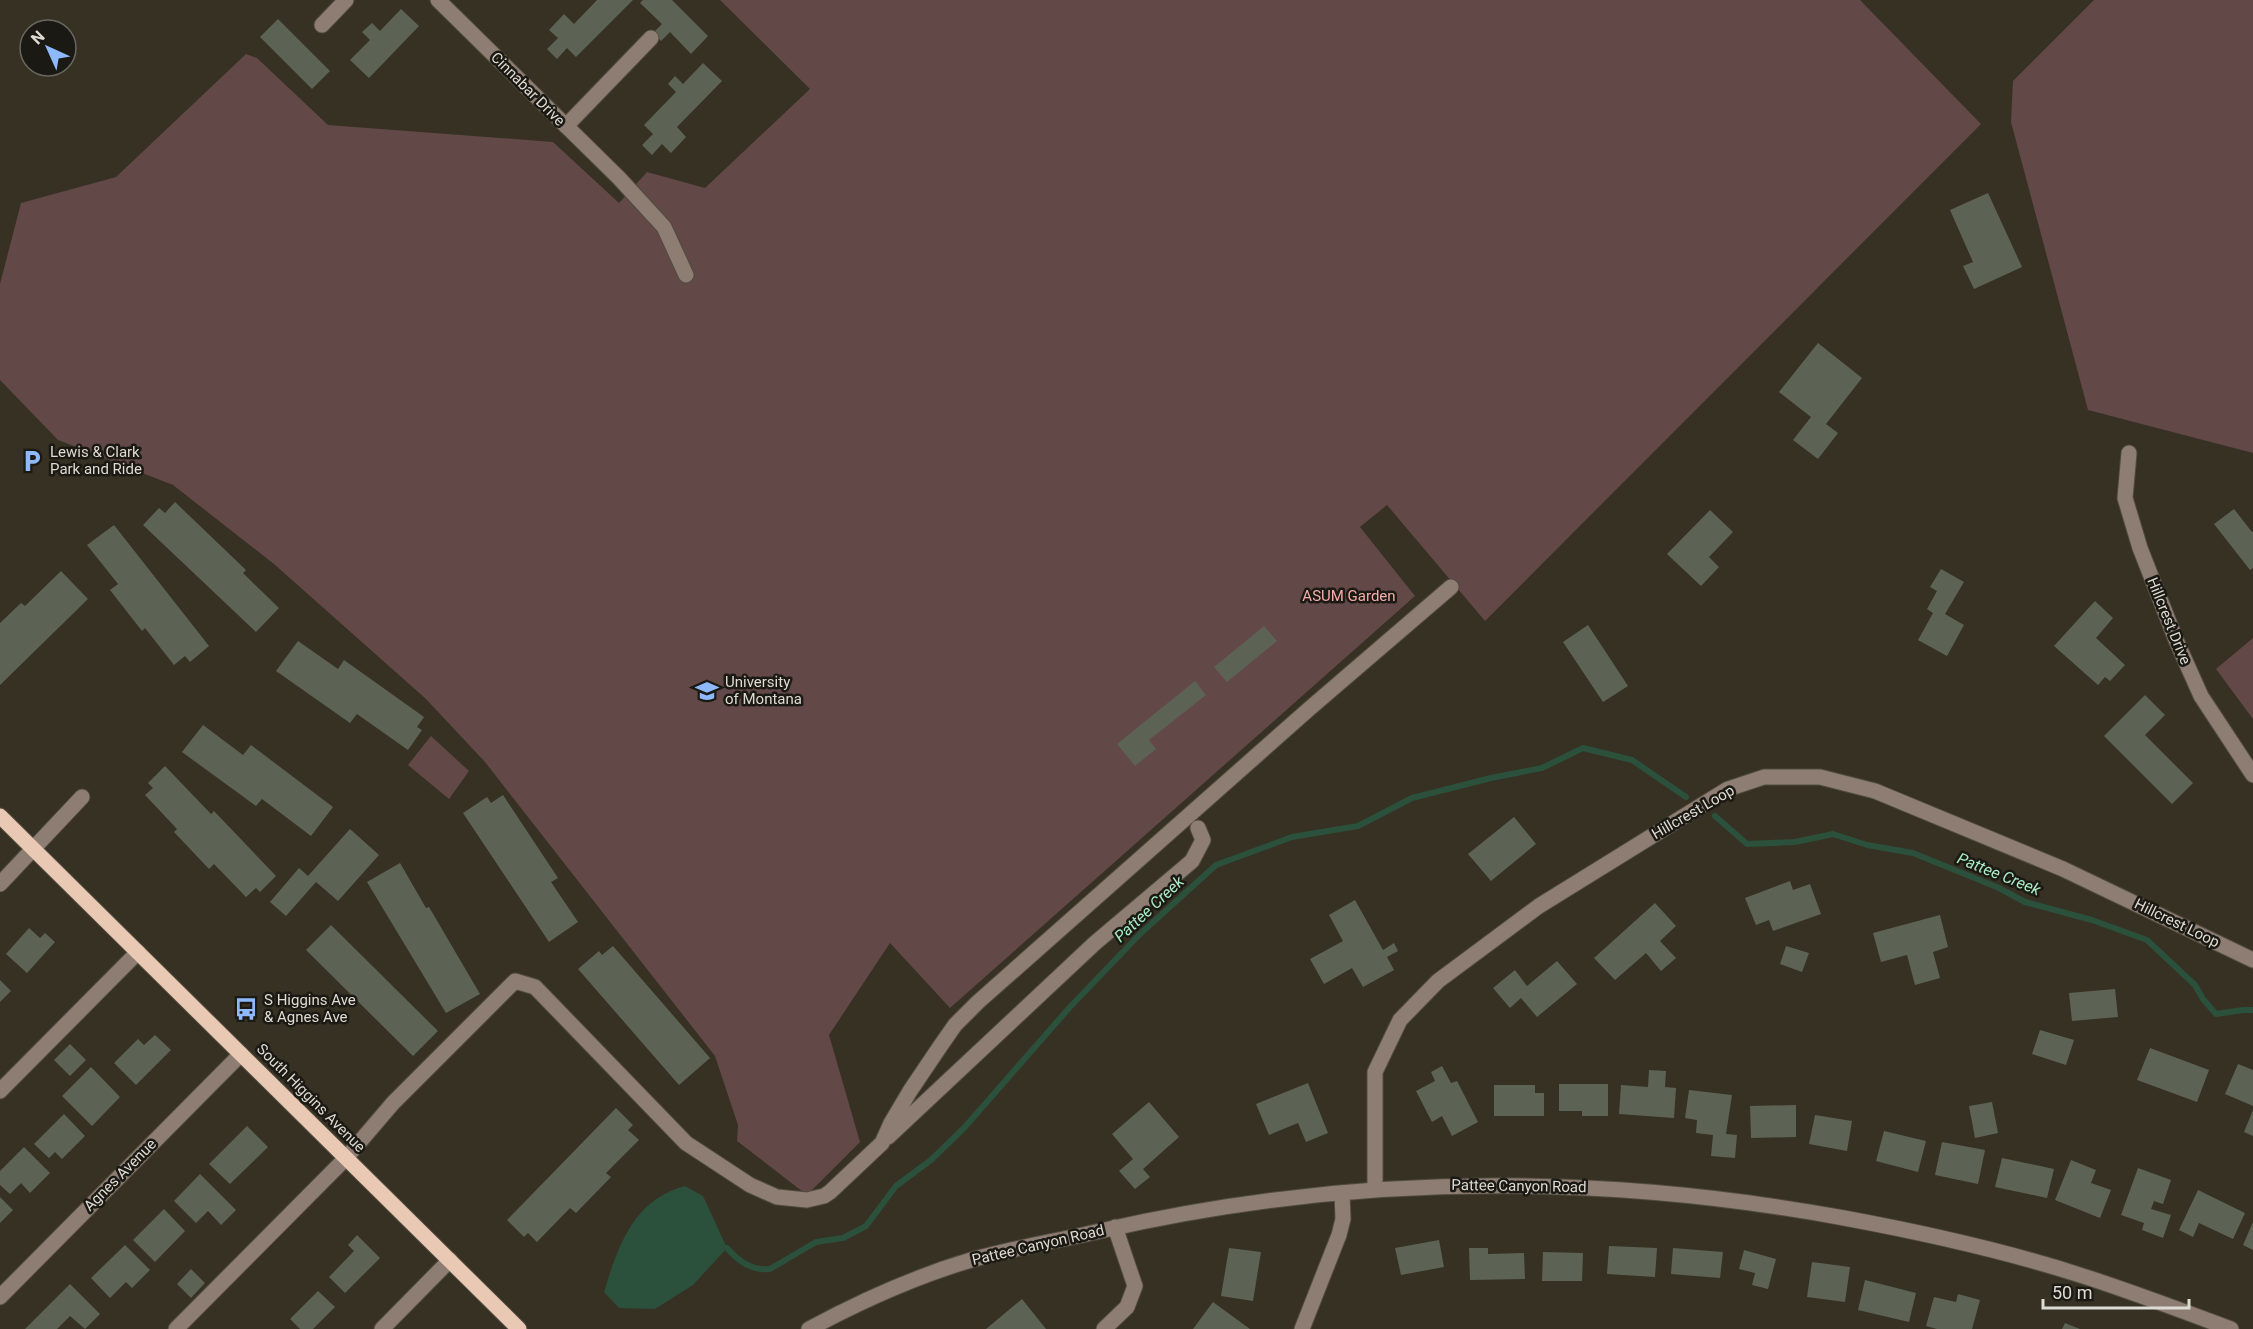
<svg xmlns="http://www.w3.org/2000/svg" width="2253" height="1329" font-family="Roboto,sans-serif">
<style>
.green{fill:#624847}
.water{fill:#2b503c}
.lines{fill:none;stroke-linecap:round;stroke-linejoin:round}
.stream{stroke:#2b503c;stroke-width:6}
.building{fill:#5d6354}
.minor-casing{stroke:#514c3f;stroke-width:17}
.major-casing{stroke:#514c3f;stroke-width:17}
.minor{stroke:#8d7d72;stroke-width:15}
.major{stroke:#e9c9b3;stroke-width:15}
.labels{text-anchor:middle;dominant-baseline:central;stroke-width:5;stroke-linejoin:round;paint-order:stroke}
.street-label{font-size:15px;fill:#dedbd2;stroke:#1b1913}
.poi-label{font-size:15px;fill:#dedbd2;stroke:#1b1913;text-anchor:start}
.park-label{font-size:15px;fill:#f6ada9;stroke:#1b1913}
.water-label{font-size:16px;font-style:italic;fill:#a9ebc4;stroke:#1b1913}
</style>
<rect width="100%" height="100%" fill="#363123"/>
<g class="green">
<polygon points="720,0 1860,0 1981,124 1485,621 1387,505 1360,527 1415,596 950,1008 890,943 829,1035 860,1142 807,1195 737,1141 738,1125 715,1056 485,762 426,699 274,564 173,485 58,440 0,380 0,284 21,203 116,177 246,54 257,58 328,125 553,142 619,203 647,172 705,188 810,89"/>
<polygon points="2094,0 2253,0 2253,453 2088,410 2011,122 2013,81"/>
<polygon points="2253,638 2253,719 2216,669"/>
<polygon points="431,736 469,771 449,799 408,765"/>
</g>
<path class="water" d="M685 1186 703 1196 727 1248 693 1285 655 1309 619 1308 604 1292C618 1246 633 1200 685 1186Z"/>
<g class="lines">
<g class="stream">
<polyline points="1715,816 1747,844 1795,842 1833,834 1867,845 1913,853 1999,888 2025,902 2092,920 2147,940 2195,985 2203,999 2216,1014 2243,1010 2253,1010"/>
<path d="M727 1248C738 1261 753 1271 770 1269L816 1242 843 1238 866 1226 896 1186 931 1160 964 1128 1070 1007 1140 934 1216 865 1292 837 1358 826 1412 798 1491 778 1542 768 1583 748 1632 760 1686 797"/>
</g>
</g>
<g class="building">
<polygon points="597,0 633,0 576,57 567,48 557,59 547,49 558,38 549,30 564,14 574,24"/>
<polygon points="643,0 672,0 708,36 691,54 670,32 661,41 653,33 662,24 640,3"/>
<polygon points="401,9 419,26 369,78 350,60 370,40 362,32 372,23 380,31"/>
<polygon points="278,19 330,71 312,89 260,37"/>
<polygon points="703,63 722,81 677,127 686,137 671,153 662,144 652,155 642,145 653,134 644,125 676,92 668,84 675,76 683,84"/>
<polygon points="1988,193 2022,267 1974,289 1963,266 1973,262 1950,210"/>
<polygon points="1818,343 1862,378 1826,424 1838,433 1818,459 1793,440 1811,417 1779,392"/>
<polygon points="175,502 246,570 243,573 279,608 256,632 143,525 159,508 165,513"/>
<polygon points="2234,509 2252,532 2253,531 2253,568 2250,570 2214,524"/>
<polygon points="1710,510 1733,532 1709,557 1719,567 1701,586 1667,554"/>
<polygon points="114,525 209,646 190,662 185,656 174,665 145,628 142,631 110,590 118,584 87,545"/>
<polygon points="1941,569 1964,582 1945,614 1964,625 1947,656 1918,640 1933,613 1927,609 1937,591 1930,587"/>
<polygon points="61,571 88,599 0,685 0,623 21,603 25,606"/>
<polygon points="2095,601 2113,618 2096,638 2125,665 2110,681 2105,677 2098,685 2054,646"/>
<polygon points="1588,625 1628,686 1603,702 1563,642"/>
<polygon points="1264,626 1277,641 1227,682 1214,667"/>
<polygon points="298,641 338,669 344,660 424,717 417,727 422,730 408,750 357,714 350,723 276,671"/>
<polygon points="1195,681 1206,695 1149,740 1156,749 1135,766 1117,744"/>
<polygon points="2145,695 2165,715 2145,735 2193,783 2172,804 2104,736"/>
<polygon points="203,725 243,755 251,745 333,807 311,836 262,799 256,806 182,752"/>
<polygon points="165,766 211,814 214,811 276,876 260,892 256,888 246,897 214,864 209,869 174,832 177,829 145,795 153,788 148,783"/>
<polygon points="503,795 558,878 551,882 578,922 549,942 463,813 487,797 491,803"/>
<polygon points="1514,817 1536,844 1491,881 1468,854"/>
<polygon points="350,829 379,855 338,901 316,882 286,916 270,902 299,868 308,876"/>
<polygon points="400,863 426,908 429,907 480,994 446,1013 367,882"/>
<polygon points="1790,881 1793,890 1810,884 1821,914 1773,931 1769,920 1756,925 1745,898"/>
<polygon points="1355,900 1383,950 1394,943 1398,951 1387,957 1394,970 1363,987 1352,968 1324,984 1310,959 1343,941 1329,915"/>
<polygon points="1655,903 1676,926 1660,941 1676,958 1661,971 1646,953 1615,980 1594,958"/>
<polygon points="1940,915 1948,947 1933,952 1940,978 1915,985 1907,955 1881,962 1873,933"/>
<polygon points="331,925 438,1031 413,1056 306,950"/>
<polygon points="29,928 40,938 45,933 55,942 27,973 6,954"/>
<polygon points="613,946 710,1058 679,1085 578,969 599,951 602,955"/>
<polygon points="1786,946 1809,953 1802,972 1780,964"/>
<polygon points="1557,961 1577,984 1537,1017 1521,998 1510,1008 1493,988 1515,970 1527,986"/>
<polygon points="0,980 11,991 0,1002"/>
<polygon points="2115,989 2118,1017 2072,1021 2069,993"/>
<polygon points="2040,1030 2074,1040 2066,1065 2032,1054"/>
<polygon points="155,1035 171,1050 136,1085 114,1063 138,1039 144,1045"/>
<polygon points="70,1044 86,1060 70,1076 54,1060"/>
<polygon points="2150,1048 2209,1070 2197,1102 2137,1080"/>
<polygon points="2238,1064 2253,1070 2253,1106 2225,1094"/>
<polygon points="1442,1066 1451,1083 1457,1081 1478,1122 1452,1136 1442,1116 1432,1122 1416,1091 1435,1081 1431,1072"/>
<polygon points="91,1067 120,1097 92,1126 62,1096"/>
<polygon points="1649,1070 1666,1071 1665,1087 1676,1088 1674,1118 1619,1114 1621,1085 1648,1087"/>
<polygon points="1308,1083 1328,1133 1306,1142 1298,1123 1269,1135 1256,1104"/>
<polygon points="1559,1084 1608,1084 1608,1116 1582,1116 1582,1111 1559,1111"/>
<polygon points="1494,1085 1535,1085 1535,1093 1544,1093 1544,1116 1494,1116"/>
<polygon points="1689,1090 1732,1095 1726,1134 1737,1135 1735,1158 1711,1156 1713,1135 1696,1133 1697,1120 1685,1118"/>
<polygon points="1149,1102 1179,1137 1143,1169 1150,1177 1135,1189 1119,1171 1133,1159 1112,1134"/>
<polygon points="1992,1102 1998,1133 1975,1138 1969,1106"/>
<polygon points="1796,1105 1796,1137 1751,1138 1750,1106"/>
<polygon points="616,1108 633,1125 628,1130 639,1140 606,1173 611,1177 576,1213 570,1208 537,1242 528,1233 524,1237 507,1220"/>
<polygon points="2253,1110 2253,1136 2244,1132"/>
<polygon points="64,1114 85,1136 62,1159 55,1152 49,1158 34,1144"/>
<polygon points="1815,1115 1852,1121 1847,1151 1809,1144"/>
<polygon points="247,1126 268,1147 230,1184 209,1164"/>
<polygon points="1884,1131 1926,1141 1918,1172 1876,1161"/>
<polygon points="1942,1142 1985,1150 1978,1184 1935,1175"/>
<polygon points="24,1147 50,1173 30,1193 21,1183 10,1194 0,1185 0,1171"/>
<polygon points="2002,1158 2054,1169 2047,1198 1995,1187"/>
<polygon points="2071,1160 2096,1170 2091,1183 2111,1190 2100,1218 2055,1200"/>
<polygon points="2138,1168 2171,1180 2163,1204 2154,1201 2151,1209 2171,1215 2163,1238 2142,1230 2144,1223 2121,1215"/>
<polygon points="200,1174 236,1210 221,1225 208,1211 196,1223 174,1201"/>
<polygon points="2198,1190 2245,1213 2233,1239 2199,1223 2193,1237 2179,1230"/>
<polygon points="0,1197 13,1210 0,1223"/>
<polygon points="164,1209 185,1231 155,1262 133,1240"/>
<polygon points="2253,1222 2253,1250 2243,1245"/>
<polygon points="357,1235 380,1258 345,1293 329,1277 354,1251 348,1245"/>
<polygon points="1439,1240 1444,1267 1401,1275 1395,1248"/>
<polygon points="125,1245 150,1270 132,1288 126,1282 110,1298 91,1278"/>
<polygon points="1609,1246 1657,1248 1655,1277 1607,1274"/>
<polygon points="1229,1248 1261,1252 1253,1301 1221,1296"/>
<polygon points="1469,1248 1488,1248 1488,1254 1524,1253 1525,1279 1470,1280"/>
<polygon points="1673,1248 1723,1252 1720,1278 1671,1274"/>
<polygon points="1744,1250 1776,1259 1768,1289 1752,1285 1755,1273 1739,1269"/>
<polygon points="1543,1252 1583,1253 1582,1281 1542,1281"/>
<polygon points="1812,1262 1850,1267 1845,1302 1807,1297"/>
<polygon points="191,1269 205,1283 191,1298 177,1284"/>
<polygon points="1865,1280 1916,1293 1909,1322 1858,1310"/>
<polygon points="70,1284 100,1314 85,1329 70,1316 57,1329 25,1329"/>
<polygon points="318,1291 335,1307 313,1329 300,1329 290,1319"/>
<polygon points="1958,1294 1980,1300 1972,1329 1937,1329 1926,1326 1934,1297 1956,1302"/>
<polygon points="1022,1299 1046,1329 986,1329"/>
<polygon points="1213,1302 1250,1329 1193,1329"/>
<polygon points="2065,1323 2080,1329 2062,1329"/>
</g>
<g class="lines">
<g class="minor-casing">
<g id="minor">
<polyline points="438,0 619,178 664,227 686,275"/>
<polyline points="322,25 346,0"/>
<polyline points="566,126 651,38"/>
<polyline points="2129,453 2125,498 2140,548 2176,640 2201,696 2253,775"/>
<polyline points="0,884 82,797"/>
<polyline points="0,1091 138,952"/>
<polyline points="888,1137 1095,943 1192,861 1203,840 1198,828"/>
<polyline points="1375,1189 1375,1072 1400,1020 1438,981 1539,906 1728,789 1764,777 1820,777 1875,791 2063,869 2253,960"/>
<polyline points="0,1297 241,1054"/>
<polyline points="176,1329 346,1158 393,1103 515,981 535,987 686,1143 750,1185 777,1197 807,1200 824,1196 830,1192 882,1143 891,1123 910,1091 939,1048 955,1025 978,1002 1309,709 1451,587"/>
<polyline points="382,1329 450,1260"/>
<path d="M809 1329C861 1301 914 1277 971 1260 1013 1248 1057 1241 1100 1231 1348 1174 1594 1172 1844 1218 1925 1233 2007 1251 2086 1277 2135 1293 2183 1311 2231 1329"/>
<polyline points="1104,1329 1127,1307 1135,1286 1115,1227"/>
<polyline points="1302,1329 1339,1235 1343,1219 1342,1193"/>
</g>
</g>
<g class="major-casing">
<polyline id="major" points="0,816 519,1329"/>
</g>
<use href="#minor" class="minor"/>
<use href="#major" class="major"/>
</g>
<defs>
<g id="parking-bare" transform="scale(1.8)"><path d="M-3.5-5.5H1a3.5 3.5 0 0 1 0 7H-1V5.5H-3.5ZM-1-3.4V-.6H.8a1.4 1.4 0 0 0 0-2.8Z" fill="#8eb9fc" stroke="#1b1913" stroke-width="2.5" paint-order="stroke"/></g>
<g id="university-bare" transform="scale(1.8)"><path d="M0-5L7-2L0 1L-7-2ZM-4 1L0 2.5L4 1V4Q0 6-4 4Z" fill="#8eb9fc" stroke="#1b1913" stroke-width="2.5" paint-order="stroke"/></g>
<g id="bus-bare" transform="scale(1.8)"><path d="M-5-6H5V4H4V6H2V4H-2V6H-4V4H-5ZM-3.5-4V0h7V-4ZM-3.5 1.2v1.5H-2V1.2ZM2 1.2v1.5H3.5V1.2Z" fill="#8eb9fc" stroke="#1b1913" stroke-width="2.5" paint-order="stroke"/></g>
</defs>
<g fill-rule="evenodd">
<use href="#parking-bare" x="32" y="461"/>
<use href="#university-bare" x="707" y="691"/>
<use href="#bus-bare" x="246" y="1009"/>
</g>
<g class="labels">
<g class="street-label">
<text transform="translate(528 89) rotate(45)">Cinnabar Drive</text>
<text transform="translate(2169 621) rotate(68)">Hillcrest Drive</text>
<text transform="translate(1693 812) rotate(-30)">Hillcrest Loop</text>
<text transform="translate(2177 923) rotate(26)">Hillcrest Loop</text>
<text transform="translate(311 1098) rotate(45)">South Higgins Avenue</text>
<text transform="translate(120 1175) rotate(-45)">Agnes Avenue</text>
<text transform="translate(1519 1186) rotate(1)">Pattee Canyon Road</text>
<text transform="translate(1038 1245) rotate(-13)">Pattee Canyon Road</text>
</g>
<g class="poi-label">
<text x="50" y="452">Lewis &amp; Clark<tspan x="50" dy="17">Park and Ride</tspan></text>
<text x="725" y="682">University<tspan x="725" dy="17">of Montana</tspan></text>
<text x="264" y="1000">S Higgins Ave<tspan x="264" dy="17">&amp; Agnes Ave</tspan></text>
</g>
<g class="park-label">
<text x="1349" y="596">ASUM Garden</text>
</g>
<g class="water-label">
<text transform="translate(1999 874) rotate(22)">Pattee Creek</text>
<text transform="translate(1149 909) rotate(-43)">Pattee Creek</text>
</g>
</g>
<g transform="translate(48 48) rotate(315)"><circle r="28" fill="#1b1913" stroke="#69675f" stroke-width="1.5"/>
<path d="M0-4.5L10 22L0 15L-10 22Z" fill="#8eb9fc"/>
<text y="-9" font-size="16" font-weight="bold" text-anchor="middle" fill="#dedbd2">N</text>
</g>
<path d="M2043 1299v9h146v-9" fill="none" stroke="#dedbd2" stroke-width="3"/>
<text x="2052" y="1299" font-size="18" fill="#dedbd2" stroke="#1b1913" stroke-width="4.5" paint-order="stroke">50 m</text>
</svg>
